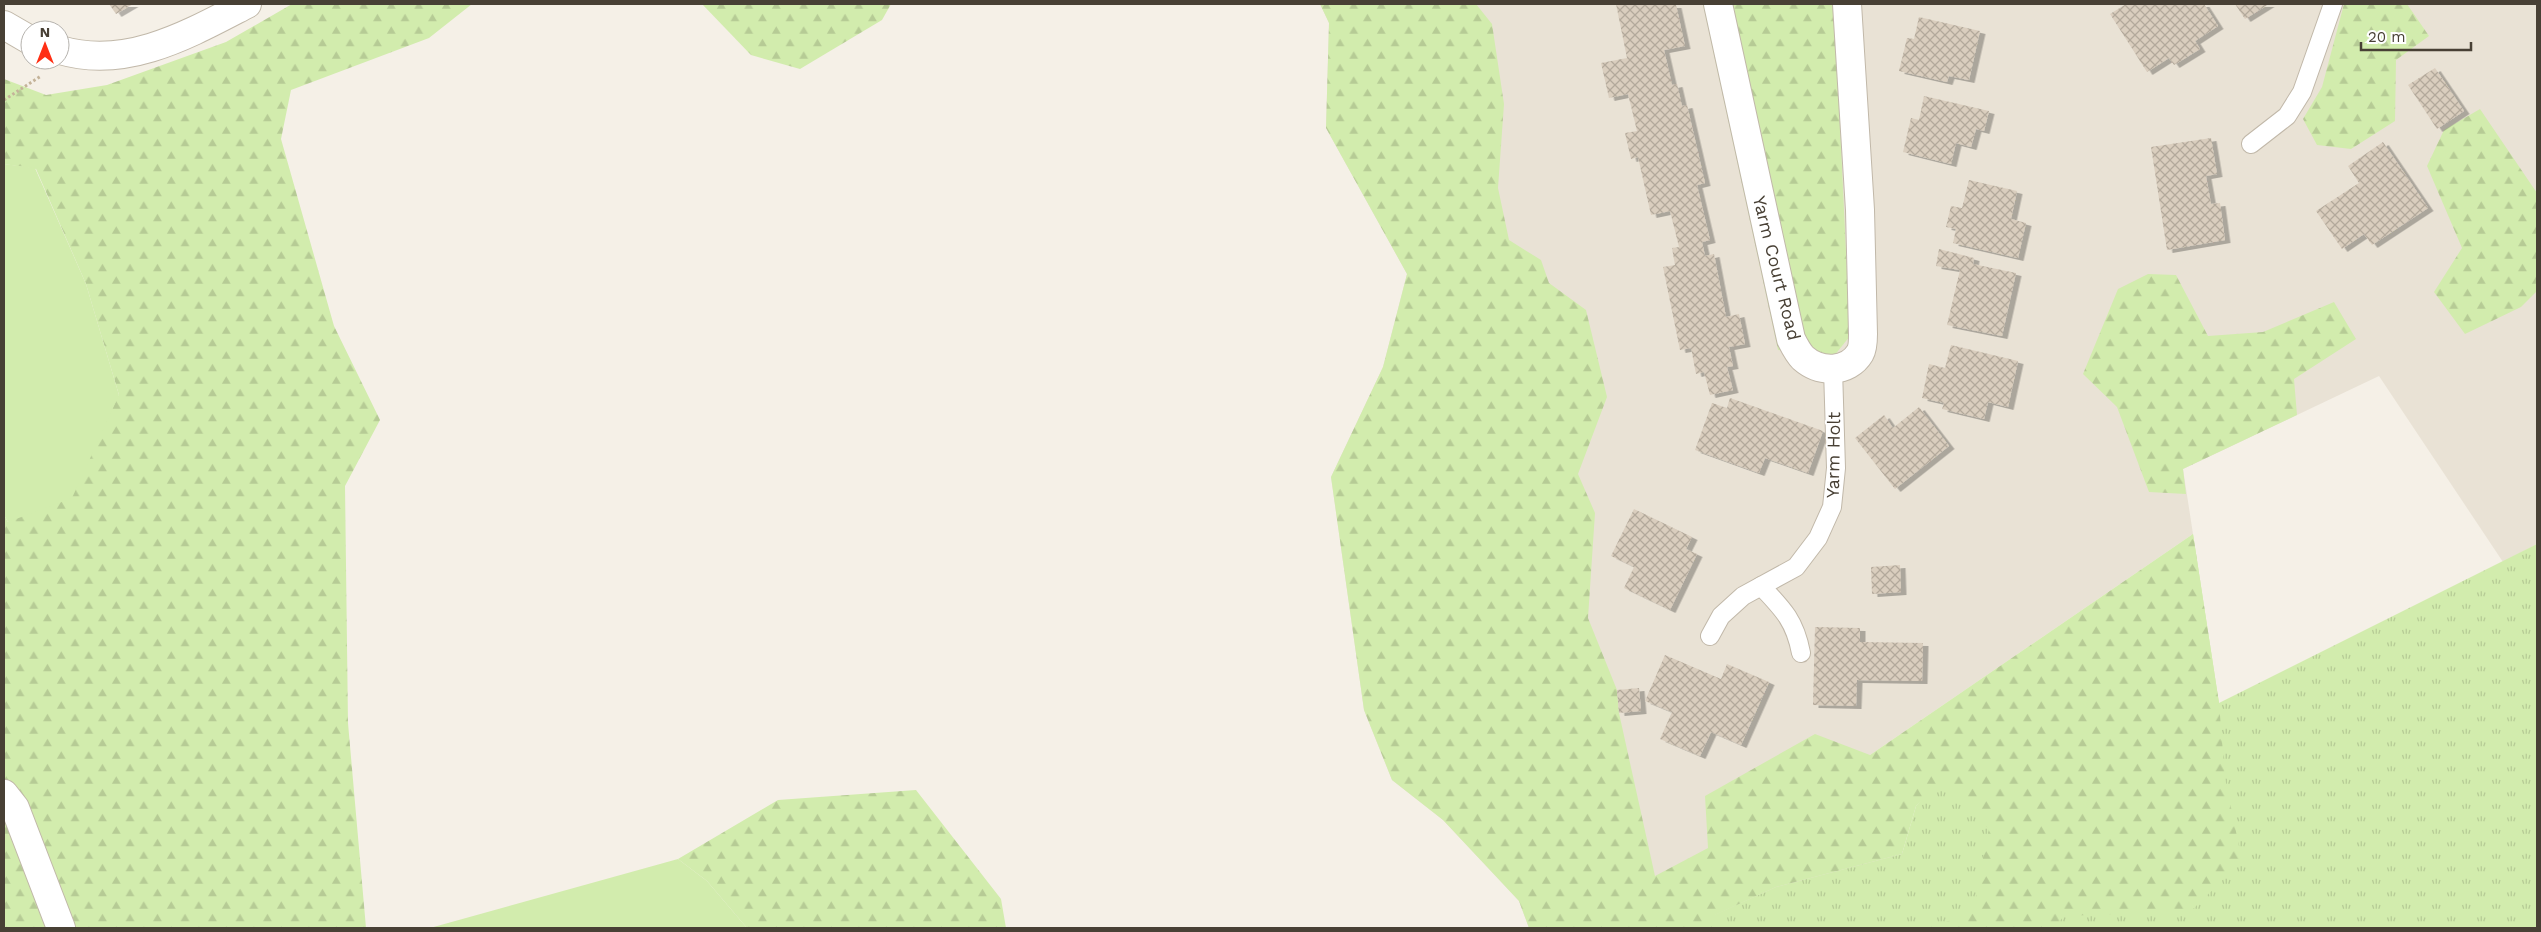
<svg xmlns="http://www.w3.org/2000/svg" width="2541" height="932" font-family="'Work Sans',sans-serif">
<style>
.residential{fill:#e9e2d5}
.grass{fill:url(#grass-tufts)}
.forest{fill:url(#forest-firs)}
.green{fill:#d2ecad}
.building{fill:url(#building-cross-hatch);filter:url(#shadow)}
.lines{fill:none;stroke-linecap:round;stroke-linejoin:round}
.lane-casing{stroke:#c1b8a9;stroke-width:20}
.street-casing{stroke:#c1b8a9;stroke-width:30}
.path{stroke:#c4b399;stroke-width:3;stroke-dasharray:2.5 2.5;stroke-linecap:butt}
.lane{stroke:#fff;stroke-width:18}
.street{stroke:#fff;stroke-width:28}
.labels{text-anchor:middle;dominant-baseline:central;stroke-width:4;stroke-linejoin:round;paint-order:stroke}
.street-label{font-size:18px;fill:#484035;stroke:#fff}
</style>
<defs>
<pattern id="grass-tufts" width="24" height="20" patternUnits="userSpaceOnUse" patternTransform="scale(1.25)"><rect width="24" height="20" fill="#d2ecad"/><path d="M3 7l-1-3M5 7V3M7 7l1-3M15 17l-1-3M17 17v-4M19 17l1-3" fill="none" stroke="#b6cb95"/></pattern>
<pattern id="forest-firs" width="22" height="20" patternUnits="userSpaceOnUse" patternTransform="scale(1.25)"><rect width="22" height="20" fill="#d2ecad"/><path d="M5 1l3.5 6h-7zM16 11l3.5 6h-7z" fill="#b6cb95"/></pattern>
<pattern id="building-cross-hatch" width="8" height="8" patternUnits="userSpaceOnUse" patternTransform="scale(1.25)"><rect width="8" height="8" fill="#dacebe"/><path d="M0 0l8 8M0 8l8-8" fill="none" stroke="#b3a99b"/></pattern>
<filter id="shadow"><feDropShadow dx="5.5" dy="3" stdDeviation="0" flood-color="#0004"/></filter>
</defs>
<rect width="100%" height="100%" fill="#f5f0e7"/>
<polygon class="residential" points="1320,4 2537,4 2537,544 2503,562 2379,376 2183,469 2193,534 1870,755 1902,854 1715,915 1715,928 1529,928 1519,901 1443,820 1392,780 1364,710 1331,477 1383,367 1407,274 1326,128 1329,23"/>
<polygon class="grass" points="2193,534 2219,703 2537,544 2537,928 1715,928 1714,915 1776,887 1902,854 1916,806"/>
<g class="forest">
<polygon points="292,4 472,4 429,38 291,90 281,139 334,326 380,420 345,486 348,723 366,928 4,928 4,515 8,522 119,395 86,284 36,169 4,164 4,79 46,95 107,85 226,42"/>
<polygon points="702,4 891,4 882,20 800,69 751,55"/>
<polygon points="1320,4 1476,4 1492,24 1504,104 1498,188 1509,240 1541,260 1549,283 1586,310 1607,397 1578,474 1595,513 1588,618 1617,690 1619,713 1655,876 1708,848 1705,796 1815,734 1870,755 2193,534 2219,703 2225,778 2242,861 2191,911 2064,916 2054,928 1927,928 1973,913 1989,829 1944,782 1916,806 1902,854 1776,887 1715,915 1715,928 1529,928 1519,901 1443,820 1392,780 1364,710 1331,477 1383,367 1407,274 1326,128 1329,23"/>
<polygon points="1703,4 1832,4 1835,19 1850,336 1834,356 1778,350"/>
<polygon points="2344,4 2407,4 2429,36 2396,60 2395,121 2351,149 2317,145 2303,119 2322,87"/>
<polygon points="2480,109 2537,193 2537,291 2521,307 2465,334 2434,292 2462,248 2427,166 2444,130"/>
<polygon points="2148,274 2176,275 2208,336 2263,332 2334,302 2356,339 2294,379 2297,415 2183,469 2186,494 2149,492 2117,407 2083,374 2118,289"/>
<polygon points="916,790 1001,899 1006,928 747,928 707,881 678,859 778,800"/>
</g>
<g class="green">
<polygon points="4,164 35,168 86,284 119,395 72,498 8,522 4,515"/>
<polygon points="678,859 707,881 747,928 430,928"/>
</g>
<g class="building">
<polygon points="109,4 133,4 116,14"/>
<polygon points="1616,4 1676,5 1685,46 1664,50 1672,85 1677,84 1682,106 1687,105 1705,183 1697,185 1710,240 1702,242 1705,256 1714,254 1726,317 1739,314 1745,344 1729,347 1733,366 1727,367 1733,390 1710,395 1704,372 1696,374 1691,348 1680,350 1663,267 1675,265 1672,248 1679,247 1670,211 1651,215 1638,157 1631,159 1625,133 1637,131 1628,94 1609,98 1601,63 1627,58"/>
<polygon points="2126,4 2204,4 2218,26 2195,41 2200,49 2174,65 2169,58 2147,72 2110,14"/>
<polygon points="2235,4 2269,4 2245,19"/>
<polygon points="1919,17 1980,31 1969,80 1949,76 1947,82 1899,71 1907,38 1914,39"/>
<polygon points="2435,68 2464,111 2437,129 2408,85"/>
<polygon points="1924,96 1989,111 1984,131 1976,129 1971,147 1956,143 1951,164 1903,152 1911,118 1919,120"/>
<polygon points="2211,138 2217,174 2206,176 2211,204 2220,203 2225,240 2167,250 2151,147"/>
<polygon points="2383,142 2428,208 2372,245 2364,234 2342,249 2316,211 2359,183 2348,166"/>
<polygon points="1969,180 2017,191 2011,219 2026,223 2018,258 1953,243 1956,229 1946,227 1951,206 1962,208"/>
<polygon points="1939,249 1974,258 1973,264 2016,273 2002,336 1947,325 1960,270 1936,266"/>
<polygon points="1951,345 2018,361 2008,407 1988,402 1984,419 1942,409 1944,403 1922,398 1929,364 1945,368"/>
<polygon points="1730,398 1823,431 1808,473 1765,458 1759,473 1695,450 1712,403 1727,408"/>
<polygon points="1919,407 1949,446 1895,489 1855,438 1884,415 1893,428"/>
<polygon points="1634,509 1692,537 1686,549 1697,554 1670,610 1624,588 1634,567 1611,556"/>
<polygon points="1900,565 1901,592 1872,594 1871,567"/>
<polygon points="1815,627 1860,628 1860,642 1923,643 1922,681 1857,680 1856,706 1813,705"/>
<polygon points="1665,655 1721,679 1727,664 1769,682 1741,745 1711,732 1700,756 1660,739 1672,712 1645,701"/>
<polygon points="1639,688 1641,711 1619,713 1617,690"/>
</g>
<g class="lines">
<g class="lane-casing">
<g id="lane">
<polyline points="2251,144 2287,116 2302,92 2333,4"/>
<path d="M1761 586C1783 609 1795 621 1801 653"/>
<polyline points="1710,636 1721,616 1743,596 1796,567 1818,538 1832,507 1836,468 1833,369"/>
</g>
</g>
<g class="street-casing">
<g id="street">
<path d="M1718 4 1791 339C1794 345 1798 353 1803 358 1820 373 1848 373 1860 353 1863 348 1863 339 1863 334L1860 210 1847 4"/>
<polyline points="4,25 30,40"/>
<path d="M60 50C127 70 189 34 247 4"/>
<polyline points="4,794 15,808 61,928"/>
</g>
</g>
<polyline class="path" points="4,100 41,76"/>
<use href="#lane" class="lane"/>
<use href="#street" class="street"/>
</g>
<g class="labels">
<g class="street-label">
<text transform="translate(1777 268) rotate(76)">Yarm Court Road</text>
<text transform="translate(1833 455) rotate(-89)">Yarm Holt</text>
</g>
</g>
<rect width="2541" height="932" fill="none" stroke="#484035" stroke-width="10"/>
<g transform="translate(45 45)"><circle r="24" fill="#ffffff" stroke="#b6b3ae"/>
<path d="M0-4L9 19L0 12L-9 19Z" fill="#ff2f14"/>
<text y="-8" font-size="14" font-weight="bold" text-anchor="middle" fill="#484035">N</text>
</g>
<path d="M2361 42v8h110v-8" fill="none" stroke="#484035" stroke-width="2.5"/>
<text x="2368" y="42" font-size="15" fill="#484035" stroke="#ffffff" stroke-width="4" paint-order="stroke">20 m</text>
</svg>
